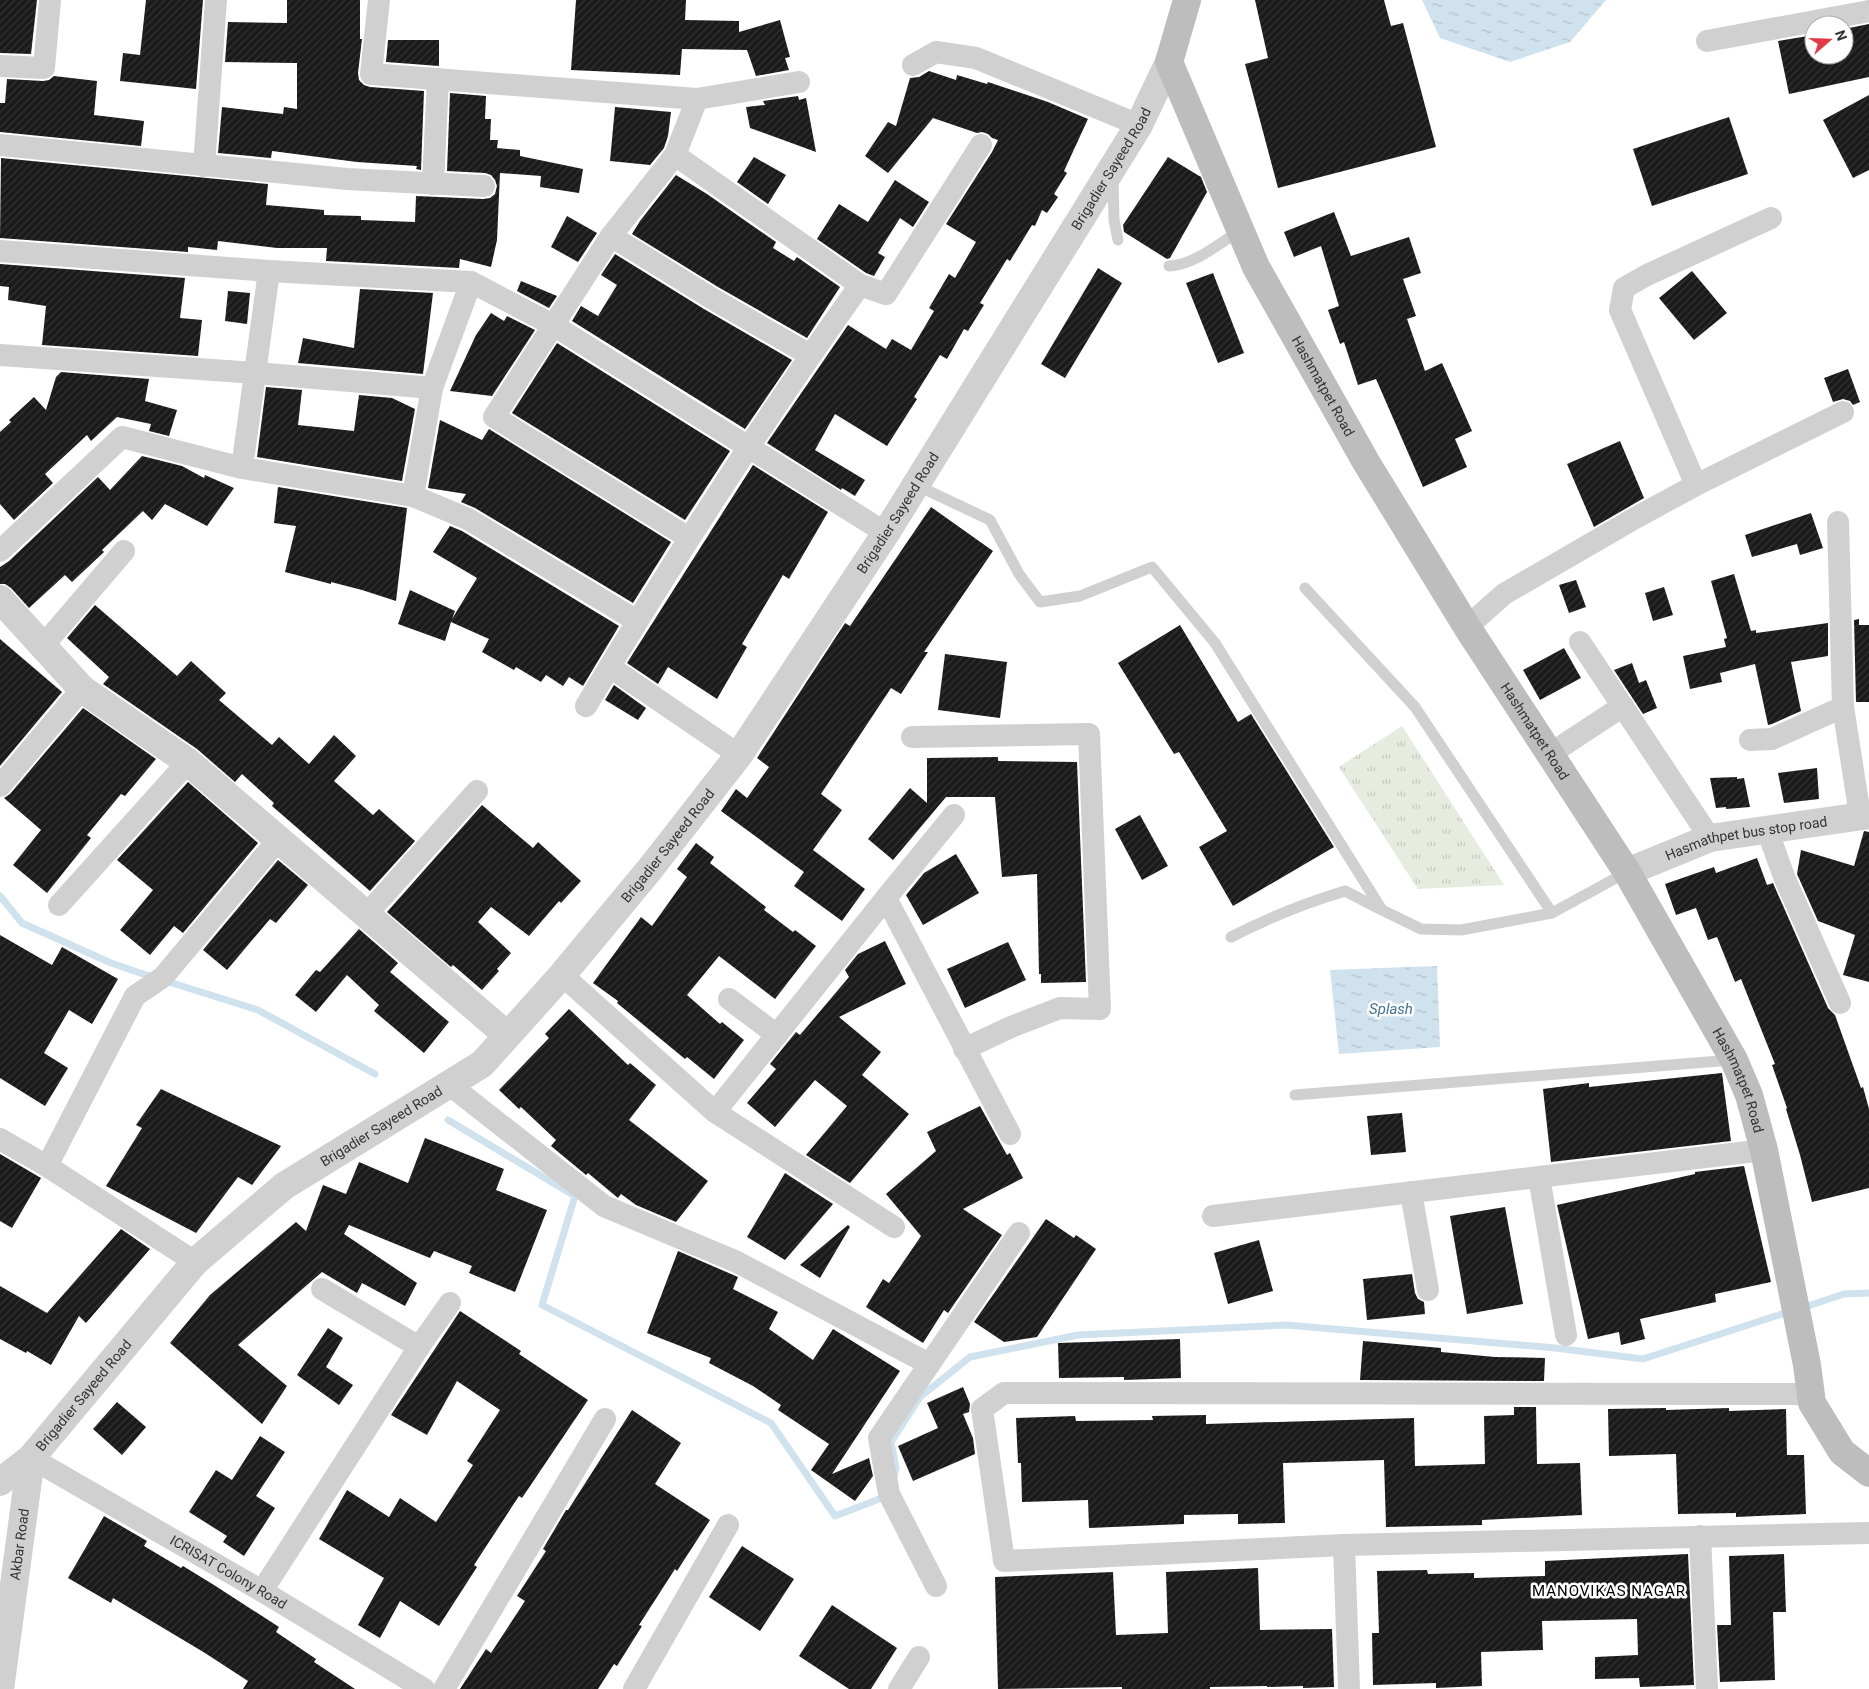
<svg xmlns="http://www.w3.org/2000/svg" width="1869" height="1689" font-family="Roboto,sans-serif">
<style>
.grass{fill:url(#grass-tufts)}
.water{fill:url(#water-ripples)}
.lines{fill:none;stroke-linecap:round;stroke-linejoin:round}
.stream{stroke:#cfe2ee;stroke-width:7}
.building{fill:url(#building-hatch)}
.service{stroke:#d0d0d0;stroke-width:11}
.minor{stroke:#d0d0d0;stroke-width:22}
.tertiary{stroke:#d0d0d0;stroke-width:28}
.secondary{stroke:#bdbdbd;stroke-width:28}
.labels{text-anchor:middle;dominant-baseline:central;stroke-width:5;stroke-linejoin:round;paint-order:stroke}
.street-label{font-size:14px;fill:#333;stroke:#fff}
.water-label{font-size:15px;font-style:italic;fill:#3f7597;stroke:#fff}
.neighbourhood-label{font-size:15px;letter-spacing:1px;fill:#000;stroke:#fff}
</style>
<defs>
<pattern id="grass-tufts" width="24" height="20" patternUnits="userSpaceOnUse" patternTransform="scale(1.25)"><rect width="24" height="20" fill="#e6ecdf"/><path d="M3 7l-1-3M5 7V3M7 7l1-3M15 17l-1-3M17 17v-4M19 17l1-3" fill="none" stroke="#c6cbc0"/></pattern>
<pattern id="water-ripples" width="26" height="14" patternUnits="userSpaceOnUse" patternTransform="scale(1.25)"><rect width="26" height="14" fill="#cfe2ee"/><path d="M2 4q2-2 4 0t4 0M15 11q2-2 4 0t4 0" fill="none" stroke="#b2c2cd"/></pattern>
<pattern id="building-hatch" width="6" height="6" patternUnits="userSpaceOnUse" patternTransform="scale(1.25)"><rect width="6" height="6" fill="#1a1a1a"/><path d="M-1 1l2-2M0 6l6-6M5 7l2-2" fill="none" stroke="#333"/></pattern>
</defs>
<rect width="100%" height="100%" fill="#fff"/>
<polygon class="grass" points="1402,726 1504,885 1418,889 1339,767"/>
<g class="water">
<polygon points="1422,0 1606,0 1570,42 1510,62 1440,38"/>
<polygon points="1437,966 1440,1047 1339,1054 1330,970"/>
</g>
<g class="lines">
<g class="stream">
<polyline points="0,896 22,923 111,963 155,978"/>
<polyline points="166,981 258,1010 375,1074"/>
<polyline points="448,1120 575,1196 542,1305 771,1423 835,1516 887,1496"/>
<polyline points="1802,1308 1844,1294 1869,1293"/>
<polyline points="894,1477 896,1468 891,1442 920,1397 970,1357 1078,1335 1286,1325 1555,1348 1643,1359 1791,1311"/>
</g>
</g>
<g class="building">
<polygon points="0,0 37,0 31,54 0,53"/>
<polygon points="146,0 203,0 196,89 120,81 123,53 140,55"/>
<polygon points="287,0 360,0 360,39 362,39 358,73 359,80 364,85 370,87 424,91 421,170 416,169 417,166 357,162 272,151 271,158 218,153 222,107 283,114 284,107 297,109 297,63 225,62 228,22 287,23"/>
<polygon points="576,0 686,0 685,20 739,21 739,32 780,20 790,57 785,58 789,70 756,76 747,50 682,49 680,75 571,70"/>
<polygon points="1255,0 1384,0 1391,26 1403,23 1436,147 1278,188 1245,64 1268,58"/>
<polygon points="1869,24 1869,77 1789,94 1778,41 1814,35 1814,55 1844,55 1844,29"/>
<polygon points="388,40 439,40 439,66 386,62"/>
<polygon points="929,71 956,80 957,75 987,84 988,82 1048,102 1088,119 1064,171 1067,173 1054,194 1058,197 1047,213 1042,210 1035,226 1032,225 1010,261 1007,259 980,303 984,305 968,331 964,329 947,359 940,355 914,397 917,399 887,446 835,414 815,450 865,480 855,496 842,488 841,490 767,443 848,325 886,349 892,339 911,350 934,311 929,308 949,274 955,278 976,242 946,224 992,152 998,140 992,138 988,134 982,132 977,133 933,118 888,173 865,156 888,122 896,126 910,78 919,77"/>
<polygon points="54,76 97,81 94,115 144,121 141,146 0,132 0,103 5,103 7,79 43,81 49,80"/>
<polygon points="450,93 486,96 485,119 491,119 490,140 498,140 497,148 520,150 520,156 583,169 579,193 540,187 541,176 500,173 497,240 491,267 460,259 459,268 326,261 327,248 277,248 218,241 217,250 188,247 188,252 0,238 1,158 268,184 266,205 324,210 324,215 361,216 361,220 415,222 416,196 483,199 490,198 495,194 497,186 495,180 491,175 485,173 447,171"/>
<polygon points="1869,95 1869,170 1853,178 1823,120"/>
<polygon points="798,96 799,100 806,98 816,152 750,128 746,107 765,105 763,101"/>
<polygon points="615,107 671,112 668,136 664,148 650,165 610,161"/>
<polygon points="1729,117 1748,174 1652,206 1633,149"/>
<polygon points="754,157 786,175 768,204 737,182"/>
<polygon points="1168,157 1201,177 1207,192 1170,258 1167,259 1124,232 1123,225"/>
<polygon points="676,175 707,194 776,242 773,248 794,261 797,257 840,287 807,338 718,287 632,234 640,221"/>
<polygon points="895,180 929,202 913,227 900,218 878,253 885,257 874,276 866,273 817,239 839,204 868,222"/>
<polygon points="1334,212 1351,256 1409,237 1421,273 1403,279 1416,316 1407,319 1425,371 1442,363 1472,431 1455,439 1467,467 1423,487 1376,379 1358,385 1344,342 1340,344 1328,310 1339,306 1321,246 1294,257 1284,232"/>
<polygon points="567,216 597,233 578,262 551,247"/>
<polygon points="615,254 704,309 792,360 745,429 572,321 581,306 598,316 617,285 601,275"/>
<polygon points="0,264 185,278 180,318 202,320 198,356 42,345 46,306 8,300 9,287 0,286"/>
<polygon points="1098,268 1122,283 1065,378 1041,364"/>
<polygon points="1692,271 1727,313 1694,340 1659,298"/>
<polygon points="1213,273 1244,353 1218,363 1186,283"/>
<polygon points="521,281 557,296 549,308 517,291"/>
<polygon points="360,289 433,293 423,374 298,363 303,338 354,348"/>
<polygon points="228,291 250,293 247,324 225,321"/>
<polygon points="491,313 504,321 507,316 535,330 492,396 450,391 476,335"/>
<polygon points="557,343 730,451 685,520 512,413"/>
<polygon points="1848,369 1860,402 1853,405 1850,401 1843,399 1833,402 1824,378"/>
<polygon points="61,372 149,379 145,401 177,410 169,436 149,431 151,424 117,417 91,441 87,435 45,474 53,483 14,520 0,504 0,432 11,422 9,420 34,397 46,410 56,377"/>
<polygon points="266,387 302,390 298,425 354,431 359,395 392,398 415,409 402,481 257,457"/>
<polygon points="440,420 482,440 489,429 671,542 633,603 475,508 461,502 466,494 428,488"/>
<polygon points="1620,441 1644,498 1594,527 1567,464"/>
<polygon points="142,456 182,466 204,478 205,475 234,488 207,526 165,504 152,520 143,511 102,550 104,552 72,582 65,575 29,608 11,588 5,584 0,584 0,567 9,561 98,477 110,490"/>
<polygon points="753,465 828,512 789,579 783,575 742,644 747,647 717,699 668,667 658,684 627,663"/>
<polygon points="278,487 407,508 396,601 362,590 331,582 331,584 285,572 296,526 274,523"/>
<polygon points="931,507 993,551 924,652 928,652 901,694 891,688 821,794 842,810 813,850 865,889 842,921 794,886 804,872 721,811 736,789 747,798 769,767 757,758 845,623 850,626"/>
<polygon points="1811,513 1823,548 1800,555 1797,544 1752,557 1745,535"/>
<polygon points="450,526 462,531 619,626 583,686 569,677 563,686 546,675 541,682 516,667 514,670 482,652 489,639 451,622 445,641 398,624 410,590 455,611 452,619 477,578 433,552"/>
<polygon points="1734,574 1751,631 1756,630 1756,633 1828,623 1828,656 1791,662 1801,711 1772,724 1768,725 1755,664 1720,673 1722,682 1690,689 1683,656 1726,647 1724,639 1727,638 1711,581"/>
<polygon points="1576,580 1586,607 1569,613 1559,585"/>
<polygon points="1664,587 1673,615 1653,621 1645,593"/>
<polygon points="95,605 177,676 191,661 226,693 219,700 272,745 279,737 309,764 334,735 356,756 334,781 373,815 379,809 415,841 370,891 272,806 274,803 242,774 235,782 197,749 103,684 109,677 67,638"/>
<polygon points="1859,619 1859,625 1869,625 1869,702 1856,702 1854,620"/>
<polygon points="1180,625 1238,722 1251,714 1334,847 1233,906 1199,847 1227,831 1179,752 1174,754 1118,663"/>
<polygon points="0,639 62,692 0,766"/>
<polygon points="1564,648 1581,678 1540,700 1523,670"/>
<polygon points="945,654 1007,662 1000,718 938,710"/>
<polygon points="1632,663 1639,683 1646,680 1657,708 1643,714 1614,670"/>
<polygon points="614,685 646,708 638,720 605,700"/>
<polygon points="83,708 156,759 125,796 121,794 87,835 91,838 47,893 13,865 41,830 4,798 10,794"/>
<polygon points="998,757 998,761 1077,762 1086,982 1041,983 1041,974 1039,974 1037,874 1002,877 995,797 946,797 893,860 868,839 910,788 927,803 927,758"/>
<polygon points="1817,768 1819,799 1784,803 1778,773"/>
<polygon points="1737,777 1737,779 1744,778 1750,807 1726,809 1726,807 1716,808 1710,778"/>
<polygon points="188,782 258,843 183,933 174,926 150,955 120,930 153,890 117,860"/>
<polygon points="482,805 533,848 538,842 581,881 561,903 559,901 529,936 491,907 478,922 511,953 497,969 499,971 482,990 453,965 451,967 387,912"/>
<polygon points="1140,815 1168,866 1142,880 1115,829"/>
<polygon points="1864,831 1869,832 1869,982 1843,975 1855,935 1818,921 1797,874 1801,850 1854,866"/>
<polygon points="696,843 714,857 710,863 766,907 764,910 793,932 795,930 816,946 775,999 719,956 687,995 720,1024 722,1022 744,1040 714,1079 687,1057 685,1059 617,1003 618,1001 593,983 641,917 652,926 687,877 677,869"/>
<polygon points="956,854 979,893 923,925 906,895 924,873"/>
<polygon points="1757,858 1767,885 1773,883 1828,1008 1835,1015 1861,1088 1863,1087 1869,1109 1869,1188 1812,1202 1800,1155 1786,1109 1787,1108 1772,1065 1775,1064 1741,979 1735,982 1717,937 1708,940 1696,908 1676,915 1665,884 1714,867 1716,873"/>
<polygon points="278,860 308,885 276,923 270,919 227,970 203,950"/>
<polygon points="359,929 398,963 390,972 449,1022 424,1053 374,1011 379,1005 347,975 316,1012 295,995 316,970 320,972"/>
<polygon points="0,935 52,965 62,947 118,979 92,1024 69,1010 44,1053 68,1068 45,1106 0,1078"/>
<polygon points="885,941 906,984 839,1017 881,1052 862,1075 909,1114 850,1183 806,1155 847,1106 815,1080 775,1127 747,1103 776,1069 770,1064 796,1032 800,1035 849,977 845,970 858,954"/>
<polygon points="1008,942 1026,980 965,1008 947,969"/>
<polygon points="569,1009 628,1065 630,1063 656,1085 629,1120 708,1181 676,1222 636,1205 621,1194 618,1198 588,1173 586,1175 551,1146 556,1140 521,1107 519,1109 499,1090 549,1038 545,1034"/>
<polygon points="1722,1073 1731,1141 1551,1162 1543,1089 1589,1083 1589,1087"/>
<polygon points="161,1089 281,1146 252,1185 238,1177 196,1233 106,1186 142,1128 136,1125"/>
<polygon points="980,1106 1007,1155 1010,1153 1023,1178 963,1209 1002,1235 948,1313 944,1310 923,1343 866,1307 883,1279 889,1283 921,1236 886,1194 936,1151 927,1132"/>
<polygon points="1402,1113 1406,1152 1371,1155 1367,1116"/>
<polygon points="425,1138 504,1169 496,1190 547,1210 515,1292 469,1273 472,1266 434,1251 430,1258 349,1225 344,1234 417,1283 405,1306 362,1283 357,1293 322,1272 238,1345 287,1386 262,1424 170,1343 210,1295 296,1222 306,1231 323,1185 346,1194 359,1162 408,1183"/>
<polygon points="0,1154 41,1178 12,1228 0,1221"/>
<polygon points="1744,1166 1771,1282 1715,1294 1716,1302 1640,1319 1645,1339 1621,1345 1619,1332 1588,1339 1557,1205 1695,1174 1695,1172"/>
<polygon points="785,1173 833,1204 785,1260 747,1237"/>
<polygon points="1505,1207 1523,1304 1467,1314 1450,1216"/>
<polygon points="1046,1219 1074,1238 1076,1235 1096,1249 1037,1337 1004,1342 974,1322"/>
<polygon points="848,1225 850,1227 820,1278 800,1265"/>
<polygon points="121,1229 150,1249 86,1323 79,1316 51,1365 27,1351 26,1353 0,1339 0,1286 47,1313"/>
<polygon points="1259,1240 1273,1291 1228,1304 1214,1253"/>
<polygon points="678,1251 738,1277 733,1289 778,1312 769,1329 813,1360 833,1329 900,1371 832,1474 869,1458 873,1476 855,1501 811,1470 829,1444 778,1410 781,1405 753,1386 709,1363 711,1358 647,1333"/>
<polygon points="1412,1274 1415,1293 1418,1299 1424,1302 1425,1314 1367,1320 1363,1279"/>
<polygon points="460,1311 521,1351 519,1354 588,1400 522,1498 519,1496 474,1565 477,1567 439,1626 400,1601 380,1638 358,1625 384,1578 319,1539 347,1490 389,1517 400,1498 436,1522 473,1465 467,1461 500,1410 457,1381 427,1435 391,1415"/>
<polygon points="328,1328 343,1338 326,1367 353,1385 339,1405 297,1375"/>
<polygon points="1180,1339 1181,1378 1124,1380 1124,1377 1059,1378 1058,1343"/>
<polygon points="1363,1341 1441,1348 1441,1352 1495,1357 1545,1358 1544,1381 1360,1380"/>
<polygon points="963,1387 970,1404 969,1412 963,1414 973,1438 975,1454 913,1481 898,1446 938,1428 927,1403"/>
<polygon points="117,1402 146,1427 122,1455 93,1429"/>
<polygon points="1514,1407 1536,1407 1537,1464 1580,1463 1582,1515 1482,1520 1482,1525 1386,1527 1384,1460 1283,1463 1285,1523 1238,1524 1238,1514 1184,1515 1184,1524 1089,1528 1088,1500 1022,1502 1021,1463 1018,1463 1016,1418 1075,1416 1076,1421 1153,1420 1152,1416 1206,1415 1206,1424 1414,1418 1415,1466 1485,1464 1484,1416 1514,1415"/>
<polygon points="1666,1408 1666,1410 1729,1408 1729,1411 1786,1409 1787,1455 1804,1455 1806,1514 1736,1517 1736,1513 1678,1514 1676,1454 1609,1456 1608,1409"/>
<polygon points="632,1410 681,1443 655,1484 710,1520 677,1571 675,1569 639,1625 642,1626 617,1666 614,1664 598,1689 460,1689 486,1649 491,1653 525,1601 517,1596 546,1551 543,1549 566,1510 568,1510"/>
<polygon points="260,1436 285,1452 256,1496 275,1508 244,1556 223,1542 227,1536 189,1512 216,1470 232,1480"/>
<polygon points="104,1516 147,1541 144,1546 181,1568 183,1566 214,1585 279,1627 276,1632 316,1659 314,1662 355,1689 243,1689 248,1681 205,1653 113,1598 111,1603 68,1578"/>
<polygon points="742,1546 794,1579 760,1631 709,1597"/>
<polygon points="1688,1554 1694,1685 1640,1687 1639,1678 1595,1679 1595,1657 1638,1655 1637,1619 1542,1621 1543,1650 1481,1652 1482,1686 1436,1688 1436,1683 1373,1685 1372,1633 1379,1633 1377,1571 1427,1570 1428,1574 1474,1573 1474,1578 1545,1576 1545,1561"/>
<polygon points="1784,1554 1786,1612 1773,1612 1775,1680 1720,1682 1717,1625 1731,1625 1729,1556"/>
<polygon points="1258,1568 1260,1630 1332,1629 1334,1687 1303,1688 1303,1686 1267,1687 1267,1686 1210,1687 1210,1689 1122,1689 1122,1687 998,1689 995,1577 1113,1572 1116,1635 1168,1633 1166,1572"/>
<polygon points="832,1605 897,1648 871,1689 849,1689 799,1656"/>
</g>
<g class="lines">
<g class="service">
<polyline points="1113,179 1114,220 1118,240"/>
<path d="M1169 266C1195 265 1219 243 1241 230"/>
<polyline points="916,485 990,520 1019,574 1040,602 1080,596 1152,567 1215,643 1382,910 1421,929 1461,930 1552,913 1627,872"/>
<polyline points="1305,588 1415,707 1552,913"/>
<path d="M1231 937C1268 918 1305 903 1345 891L1380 909"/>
<polyline points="1295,1095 1732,1060"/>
</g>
<g class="minor">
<polyline points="379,0 371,74 697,99 799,82"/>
<polyline points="1707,41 1869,11"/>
<polyline points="913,65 936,52 976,58 1139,125"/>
<polyline points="0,66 44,68 50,0"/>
<polyline points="0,145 347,179 484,186"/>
<polyline points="675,155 860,285 886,294 981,145"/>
<polyline points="204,166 216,0"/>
<polyline points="433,184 438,79"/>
<polyline points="611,236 711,298 810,355"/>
<polyline points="0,251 269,271 471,282 553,325 886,533"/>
<polyline points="471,282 432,388 413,496 468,519 637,621"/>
<polyline points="0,355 256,373 432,388"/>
<polyline points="242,468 269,271"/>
<polyline points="1696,485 1620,310 1624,288 1647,275 1771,218"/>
<polyline points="1838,522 1843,707 1860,815"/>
<polyline points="689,538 494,417 611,236 675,155 697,99"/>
<polyline points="0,551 122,437 242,468 413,496"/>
<polyline points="1467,627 1504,594 1637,517 1696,485 1843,412"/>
<polyline points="1580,642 1710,838"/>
<polyline points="42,647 124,551"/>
<polyline points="610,667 739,755"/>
<path d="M586 706C672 562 763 421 860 285"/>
<polyline points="912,737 1089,734 1100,1009 1060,1008 1011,1027 964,1049"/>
<polyline points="1750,740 1772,739 1843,707"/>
<polyline points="1550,754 1623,706"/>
<polyline points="0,786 82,689"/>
<polyline points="954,815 886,898 1010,1134"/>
<polyline points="1767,830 1785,879 1840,1003"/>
<polyline points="59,905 188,762"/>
<polyline points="366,915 477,791"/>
<polyline points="562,975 715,1112 894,1227"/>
<polyline points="729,999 777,1035"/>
<polyline points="450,1085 604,1206 737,1262 929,1364"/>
<polyline points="715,1112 886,898"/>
<polyline points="0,1139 47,1166 195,1262"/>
<polyline points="47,1166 135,996 163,977 278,840"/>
<polyline points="1539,1177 1566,1335"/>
<polyline points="1411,1192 1428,1290"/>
<polyline points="1213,1216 1764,1150"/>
<polyline points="322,1289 419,1347"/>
<polyline points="1810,1394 1004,1393 982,1409 1004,1561 1344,1545 1868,1533"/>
<path id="s1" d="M31 1458 262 1591 424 1689"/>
<polyline points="1700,1536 1707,1689"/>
<polyline points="1344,1545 1349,1689"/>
<polyline points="936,1586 889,1494 879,1438 1019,1233"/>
<polyline points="262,1591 419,1347 450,1303"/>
<polyline points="444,1689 605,1419"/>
<polyline points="634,1689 728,1525"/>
<polyline points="899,1689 919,1657"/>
</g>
<g class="tertiary">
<polyline points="0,599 82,689 188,762 507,1035"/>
<path id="s2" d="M1627 872 1710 838 1869 815"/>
<path id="s3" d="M0 1482 31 1458 195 1262 284 1186 482 1064 562 975 650 869 739 755 886 533 1139 125 1169 62"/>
<path id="s4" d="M0 1689 31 1458"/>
</g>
<path class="secondary" id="s5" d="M1187 0 1169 62 1256 267 1366 462 1467 627 1627 872 1734 1060 1749 1095 1764 1150 1807 1365 1812 1403 1842 1452 1869 1473"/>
</g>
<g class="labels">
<g class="street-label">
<text stroke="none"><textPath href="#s3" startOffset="1741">Brigadier Sayeed Road</textPath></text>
<text stroke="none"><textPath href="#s5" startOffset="424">Hashmatpet Road</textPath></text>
<text stroke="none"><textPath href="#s3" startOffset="1336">Brigadier Sayeed Road</textPath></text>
<text stroke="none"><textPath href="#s5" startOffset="829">Hashmatpet Road</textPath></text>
<text stroke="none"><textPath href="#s2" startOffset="125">Hasmathpet bus stop road</textPath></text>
<text stroke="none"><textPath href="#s3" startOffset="931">Brigadier Sayeed Road</textPath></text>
<text stroke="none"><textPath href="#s5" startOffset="1234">Hashmatpet Road</textPath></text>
<text stroke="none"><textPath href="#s3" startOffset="526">Brigadier Sayeed Road</textPath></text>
<text stroke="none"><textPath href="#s3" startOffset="121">Brigadier Sayeed Road</textPath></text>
<text stroke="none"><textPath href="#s4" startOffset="146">Akbar Road</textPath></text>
<text stroke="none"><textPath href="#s1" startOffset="228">ICRISAT Colony Road</textPath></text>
</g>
<g class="water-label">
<text x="1391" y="1009">Splash</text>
</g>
<g class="neighbourhood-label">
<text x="1609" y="1591">MANOVIKAS NAGAR</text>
</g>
</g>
<g transform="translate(1829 40) rotate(70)"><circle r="24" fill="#ffffff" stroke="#adadad"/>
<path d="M0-4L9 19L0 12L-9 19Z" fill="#e63946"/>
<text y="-8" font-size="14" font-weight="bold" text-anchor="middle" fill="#333333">N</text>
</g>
</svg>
